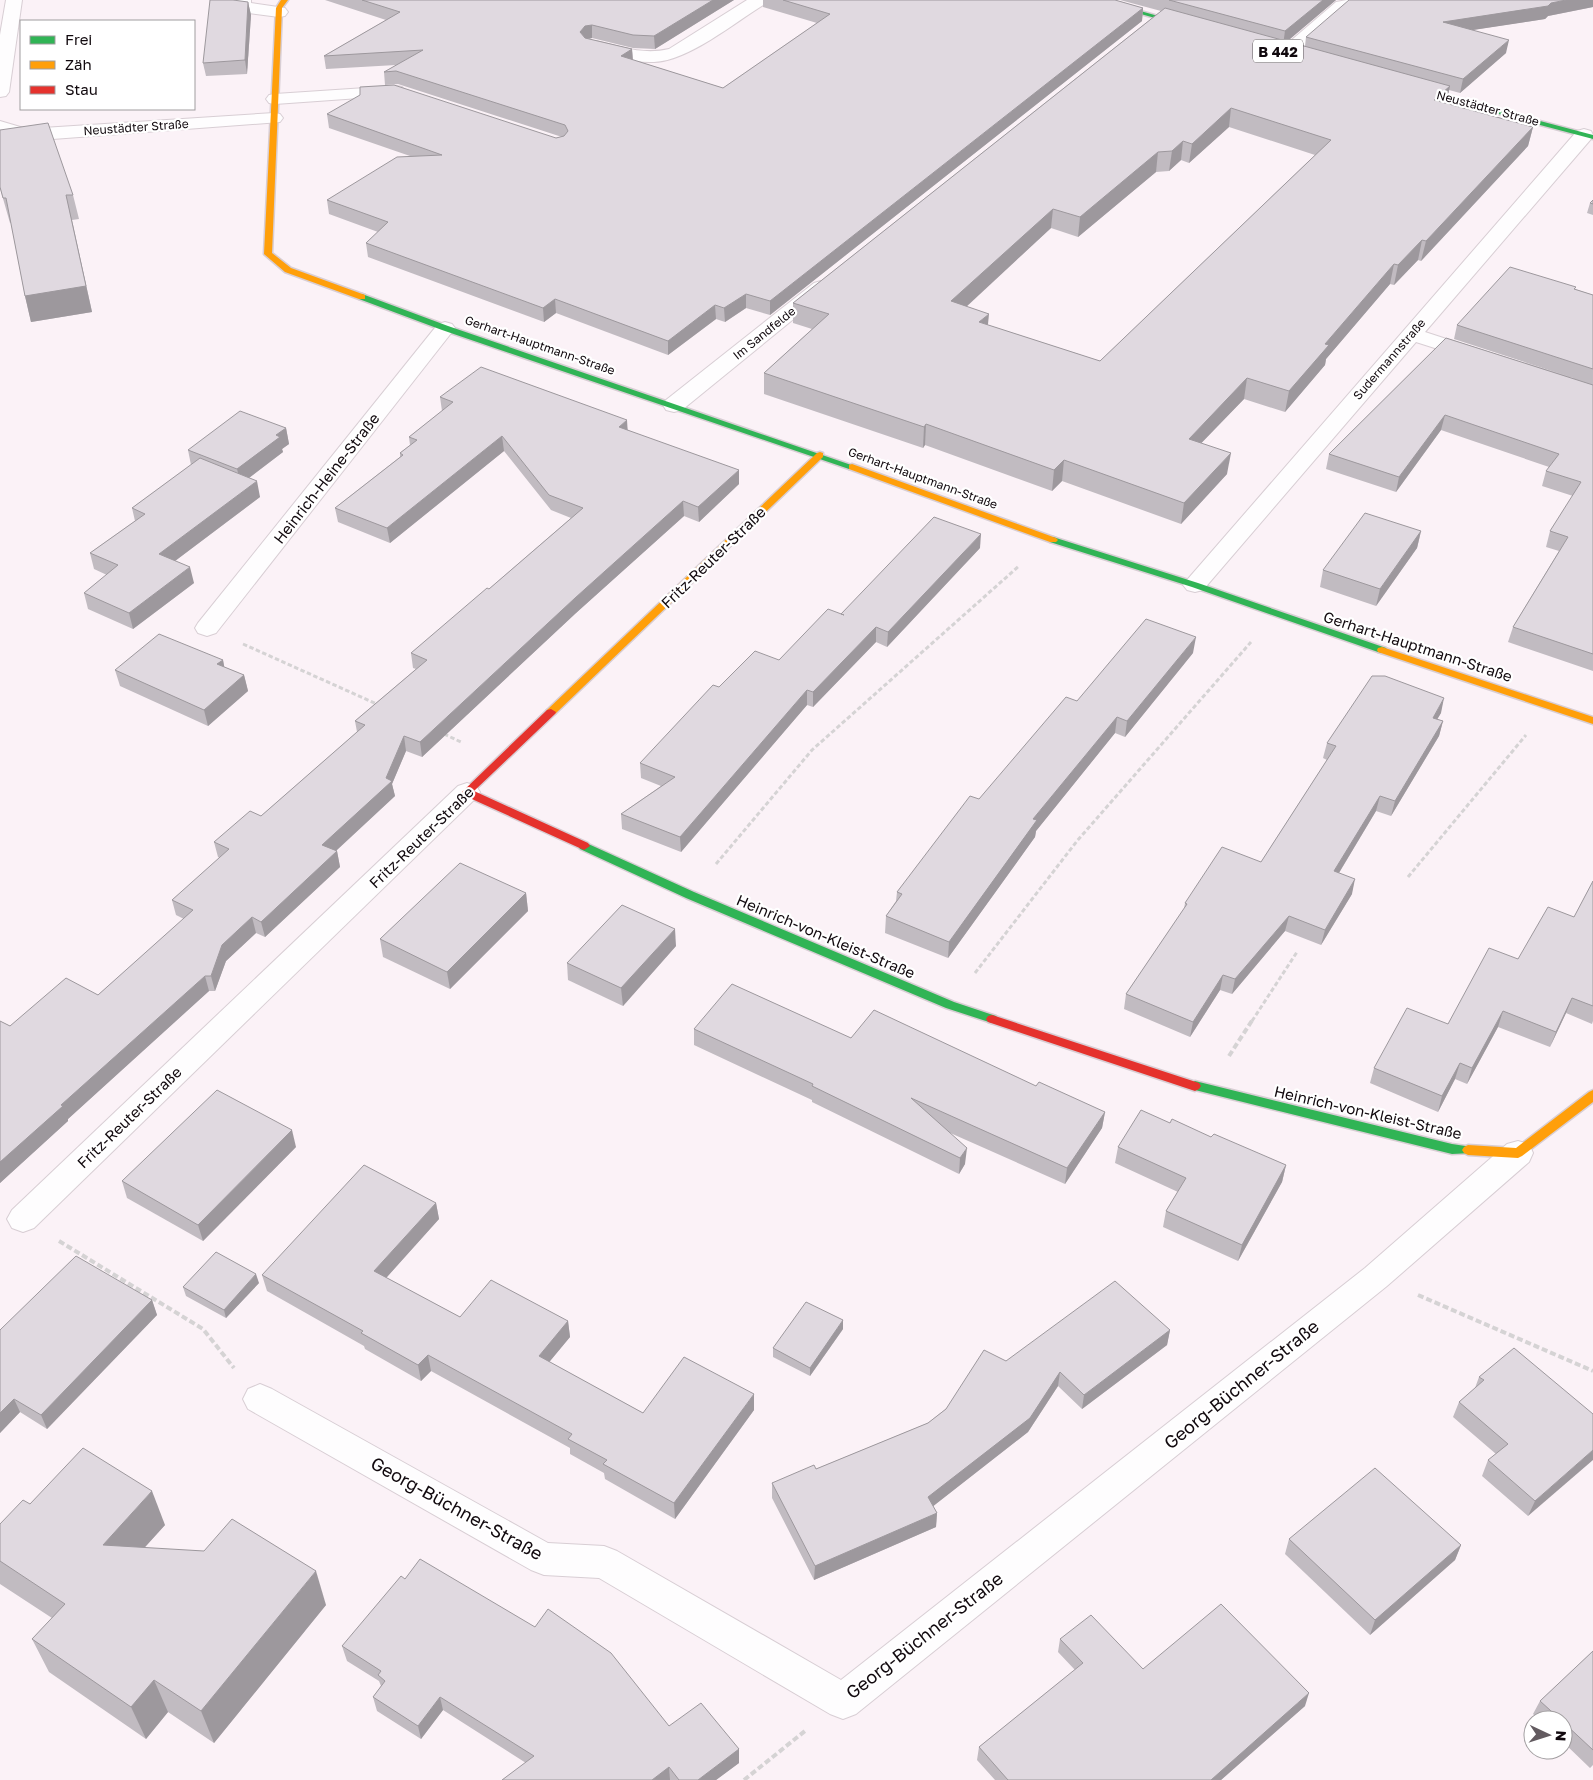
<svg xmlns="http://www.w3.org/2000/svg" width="1593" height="1780" font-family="'Golos Text',sans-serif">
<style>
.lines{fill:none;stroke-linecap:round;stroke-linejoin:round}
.lane-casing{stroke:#d8ced4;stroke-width:2}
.street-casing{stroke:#d8ced4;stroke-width:2}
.fast-casing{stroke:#d8ced4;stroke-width:3}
.slow-casing{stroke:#d8ced4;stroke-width:3}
.jam-casing{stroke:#d8ced4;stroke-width:3}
.path-far1{stroke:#d5d3d4;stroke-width:3;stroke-dasharray:4.5 2.5;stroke-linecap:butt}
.path{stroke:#d5d3d4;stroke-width:4;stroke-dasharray:6 3;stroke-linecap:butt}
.lane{fill:#fefdfe;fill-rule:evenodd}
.street{fill:#fefdfe;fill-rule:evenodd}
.fast{fill:#30b455;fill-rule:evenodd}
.slow{fill:#ff9f0a;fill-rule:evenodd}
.jam{fill:#e5322d;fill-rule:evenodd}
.wall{fill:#c1bbc1;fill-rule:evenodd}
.shaded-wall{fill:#9d989d}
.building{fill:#e0d9e0;stroke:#9d989d;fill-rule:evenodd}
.labels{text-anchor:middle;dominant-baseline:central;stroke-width:4.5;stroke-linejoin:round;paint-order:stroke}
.far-street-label{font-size:12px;fill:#11090e;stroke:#fff}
.shield{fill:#fff;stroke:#585356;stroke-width:1}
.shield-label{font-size:14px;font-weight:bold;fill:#11090e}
.street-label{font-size:15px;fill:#11090e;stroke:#fff}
.near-street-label{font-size:18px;fill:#11090e;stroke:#fff}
</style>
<rect width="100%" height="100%" fill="#fbf2f7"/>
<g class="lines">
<g class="lane-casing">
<g id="lane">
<polygon points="6,0 22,0 9,92 6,96 0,97 0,35"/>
<polygon points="235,0 251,0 251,3 285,8 288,12 285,16 279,17 241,12 235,11 233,7"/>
<path d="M747 0H767L765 4C735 22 689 61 654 62 632 63 611 55 590 50L587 46 590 42 596 41C620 47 644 55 669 49Z"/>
<polygon points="396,86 402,87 405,91 402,95 275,104 269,103 266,99 269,95 275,94"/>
<polygon points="274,113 280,114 283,118 280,122 26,141 0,133 0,121 27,129"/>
<polygon points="467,783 476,786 480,792 476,798 34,1228 23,1232 12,1228 7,1219 12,1210 458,786"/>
</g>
</g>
<g class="street-casing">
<g id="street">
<polygon points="1347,0 1382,0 1380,4 1347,10 1292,58 1286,59 1280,58 1277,54 1280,50 1336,2"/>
<polygon points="1584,129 1591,131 1593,135 1591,139 1425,332 1483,351 1487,355 1483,359 1476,361 1469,359 1416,342 1203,590 1195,592 1187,590 1183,585 1187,580 1577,131"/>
<polygon points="821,281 828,283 831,287 828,291 682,410 674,412 666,410 663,405 666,400 814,283"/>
<polygon points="445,322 452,324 455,328 452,332 216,633 207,636 198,633 195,628 198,623 438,324"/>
<polygon points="1518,1141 1529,1144 1533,1153 1529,1162 1387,1286 856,1714 843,1719 830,1714 599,1578 544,1575 531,1570 248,1409 243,1399 248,1389 260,1384 272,1389 548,1543 604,1546 617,1551 841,1680 1365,1268 1507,1144"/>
</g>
</g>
<g class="fast-casing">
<g id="fast">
<polygon points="1091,0 1102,0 1193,26 1187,27"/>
<polygon points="1408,86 1593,135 1593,139 1408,90"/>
<polygon points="362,294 448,326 857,467 855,469 849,469 442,330 359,299 359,295"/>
<polygon points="1053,537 1198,583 1386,648 1387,650 1382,653 1378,652 1192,587 1050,542 1050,538"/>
<polygon points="584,842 694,892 954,1002 996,1016 998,1019 996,1022 992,1023 946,1008 686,898 580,849 578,846"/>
<polygon points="1195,1081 1452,1144 1472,1147 1474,1150 1472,1153 1452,1154 1191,1089 1189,1086 1191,1083"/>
</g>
</g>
<g class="slow-casing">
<g id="slow">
<polygon points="281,0 288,0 282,8 272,253 291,268 365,295 365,299 359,299 285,272 264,254 276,8"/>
<polygon points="820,452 823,453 823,457 555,714 547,714 546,712 547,710 817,453"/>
<polygon points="852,464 1056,538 1058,540 1056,542 1050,542 849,469 849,465"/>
<polygon points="1382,647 1593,717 1593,724 1378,652 1377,650 1378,648"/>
<polygon points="1593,1090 1593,1102 1522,1156 1518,1158 1468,1155 1464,1153 1462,1150 1464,1147 1468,1145 1516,1148 1589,1092"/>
</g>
</g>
<g class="jam-casing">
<g id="jam">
<polygon points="551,709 556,712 555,714 474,791 588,843 590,846 584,850 463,795 462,792 547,710"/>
<polygon points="992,1015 1199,1083 1201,1086 1199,1089 1195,1091 988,1022 986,1019 988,1016"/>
</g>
</g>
<g class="path-far1">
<polyline points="243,644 379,705"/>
<polyline points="444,734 463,743"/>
<polyline points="716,864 812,750 1019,566"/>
<polyline points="1408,877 1526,735"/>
<polyline points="975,973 1077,841 1251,642"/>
<polyline points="1252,1021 1297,952"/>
</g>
<g class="path">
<polyline points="1229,1056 1253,1019"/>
<polyline points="59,1241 203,1329 234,1368"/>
<polyline points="1418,1295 1593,1371"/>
<polyline points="744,1780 805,1731"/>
</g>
<use href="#lane" class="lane"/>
<use href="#street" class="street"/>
<use href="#fast" class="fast"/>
<use href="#slow" class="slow"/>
<use href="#jam" class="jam"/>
</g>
<g class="wall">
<polygon points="325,0 734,0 655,49 633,48 592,38 589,39 632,49 633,60 723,88 817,23 763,7 763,0 1115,0 1143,8 1142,21 770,315 746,308 725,322 716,319 668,355 556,313 544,322 368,257 366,243 378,232 329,214 327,200 410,156 329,128 327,114 556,138 562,137 398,84 385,85 384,72 396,65 326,69 324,56 386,20"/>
<path d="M1120 0H1336L1287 41 1305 46 1306 37 1593 0V7L1548 16 1545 19 1472 30 1506 53 1460 93 1449 90 1446 103 1533 127 1528 146 1421 261 1418 260 1394 285 1390 284 1326 359 1325 365 1285 412 1244 399 1201 443 1227 474 1181 524 1062 481 1052 491 925 445 923 448 764 394V373L812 329 793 323V303L1161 11ZM1229 127 1315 155 1100 361 988 325 966 306 1051 228 1078 237 1156 172 1169 171 1181 160 1189 163Z"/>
<polygon points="248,2 251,15 247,74 206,76 203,63"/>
<polygon points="0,188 73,195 79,219 72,220 92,312 31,322 25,296 11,223 10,223"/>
<polygon points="1593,200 1593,215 1587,213 1590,203"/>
<polygon points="1576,287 1575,289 1593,295 1593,671 1508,642 1513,627 1559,551 1546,547 1550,531 1573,496 1542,486 1546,471 1549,467 1441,430 1396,492 1326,469 1329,454 1446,338 1573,378 1454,339 1457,325"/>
<polygon points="440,397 628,430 739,484 699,522 684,516 576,613 422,757 406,751 392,784 395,796 336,851 337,851 340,867 265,937 256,933 226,961 215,991 209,991 68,1119 68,1121 0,1183 0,1021 10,1026 98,995 184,919 176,915 172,900 220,858 218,857 214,842 261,816 357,732 355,721 416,669 413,668 411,653 489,589 571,518 551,510 504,451 390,543 338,522 335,508 400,457 400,453 410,445 409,437 442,411"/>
<polygon points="286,428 289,444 282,449 283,452 249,478 260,497 175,561 194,583 133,629 88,609 84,593 107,575 94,569 90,553 135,521 132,508 191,465 188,450"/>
<polygon points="1421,531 1417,548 1376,606 1320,587 1323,570"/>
<polygon points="980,548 887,647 876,642 813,707 807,705 681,852 622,829 621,814 661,786 641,778 640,763 719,687 779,660 841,614"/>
<polygon points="1193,653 1125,737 1115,733 1036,831 1035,837 948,958 885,933 886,916 896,901 897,892 979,799 1077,701"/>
<polygon points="223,660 224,667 244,675 248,691 208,726 120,686 115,670"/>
<polygon points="1441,713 1437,719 1443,721 1439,736 1391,816 1376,811 1339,873 1352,894 1321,945 1285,931 1232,994 1220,990 1190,1037 1124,1009 1126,994 1184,909 1185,903 1261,862 1327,760 1323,758 1327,743"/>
<polygon points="1593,881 1593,1021 1592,1024 1566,1013 1550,1047 1498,1027 1467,1084 1455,1079 1438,1112 1370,1083 1374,1068 1448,1024 1518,959 1574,917"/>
<polygon points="526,893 528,911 450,989 383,957 380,939"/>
<polygon points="676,946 623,1006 568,980 567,963"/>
<polygon points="694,1029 851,1038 1036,1086 1105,1112 1102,1128 1065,1184 948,1132 965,1164 959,1174 812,1102 812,1100 694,1045"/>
<polygon points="1170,1123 1286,1165 1282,1182 1238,1261 1163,1227 1166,1211 1178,1192 1115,1163 1118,1147"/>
<polygon points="296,1147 203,1241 127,1198 122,1181"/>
<polygon points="436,1203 439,1219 386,1278 460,1317 568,1321 570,1337 549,1362 643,1413 754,1410 675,1519 605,1479 604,1473 570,1454 570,1448 431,1371 421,1381 365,1349 364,1346 267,1291 262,1275"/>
<polygon points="259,1283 226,1318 186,1296 183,1287"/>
<polygon points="152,1300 157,1315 47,1429 20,1412 0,1433 0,1330"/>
<polygon points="843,1329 810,1376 773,1357 773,1348"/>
<polygon points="1170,1330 1167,1345 1082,1409 1058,1386 1028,1432 933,1506 937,1513 936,1527 814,1580 772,1498 772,1483 816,1469 928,1423 1006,1361"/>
<polygon points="1479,1377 1593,1414 1528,1516 1482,1476 1488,1460 1496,1454 1453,1417 1459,1402 1475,1388"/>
<polygon points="30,1504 165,1525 145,1547 326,1605 214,1743 168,1712 146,1739 49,1672 32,1639 52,1618 0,1584 0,1561"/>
<polygon points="1289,1539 1461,1545 1455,1560 1370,1635 1285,1554"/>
<polygon points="1060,1639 1143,1669 1305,1706 1221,1780 995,1780 977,1760 979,1747 1075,1670 1058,1652"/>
<polygon points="342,1646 669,1726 739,1749 739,1763 716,1780 502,1780 526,1763 443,1710 421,1739 377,1711 373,1697 381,1686 379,1681 347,1661"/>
<polygon points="1593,1651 1593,1765 1590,1768 1563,1742 1563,1720 1539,1720 1533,1714 1540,1701"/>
</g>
<g class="shaded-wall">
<polygon points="713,0 734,0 655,49 654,36"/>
<polygon points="1323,0 1336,0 1283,45 1285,31"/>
<polygon points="1566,0 1593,0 1593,7 1548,16 1545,19 1440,35 1443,22"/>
<polygon points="248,2 251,15 247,74 245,60"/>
<polygon points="1143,8 1142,21 770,315 770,301"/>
<polygon points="592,25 592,38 586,39 580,32 585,26"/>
<polygon points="1509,40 1506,53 1460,93 1463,79"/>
<polygon points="632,49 633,63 621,56"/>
<polygon points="1450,86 1446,105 1434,100"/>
<polygon points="1231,108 1229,127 1189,163 1192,144"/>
<polygon points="1533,127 1528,146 1421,261 1426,241"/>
<polygon points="1183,141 1181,160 1169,171 1172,151"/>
<polygon points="1158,152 1156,172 1078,237 1080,217"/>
<polygon points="66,195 92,312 31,322 25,296"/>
<polygon points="1053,209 1051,228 950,322 951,301"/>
<polygon points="1422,240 1418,260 1394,285 1398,265"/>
<polygon points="1394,264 1390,284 1326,359 1325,365 1285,412 1289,391 1325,344"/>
<polygon points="746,294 746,308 725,322 724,308"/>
<polygon points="555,299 556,313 544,322 543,308"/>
<polygon points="715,305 716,319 668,355 668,341"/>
<polygon points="989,314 987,334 979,322"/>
<polygon points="1247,378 1244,399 1186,459 1189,439"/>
<polygon points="1445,415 1441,430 1396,492 1399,477"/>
<polygon points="627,420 628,435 619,427"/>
<polygon points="926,424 925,445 923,448 924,427"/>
<polygon points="286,428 289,444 282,449 283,452 241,484 237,469 276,435"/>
<polygon points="502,436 504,451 390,543 387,528"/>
<polygon points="1231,453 1227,474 1181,524 1184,503"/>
<polygon points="1064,460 1062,481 1052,491 1054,470"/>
<polygon points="739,470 739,484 699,522 698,507"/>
<polygon points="257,481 260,497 163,570 159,554"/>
<polygon points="683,501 684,516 576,613 422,757 420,742 575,598"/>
<polygon points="1421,531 1417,548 1376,606 1380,589"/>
<polygon points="981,534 980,548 887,647 888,632"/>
<polygon points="190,567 194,583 133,629 129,613"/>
<polygon points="876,627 876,642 813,707 813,692"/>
<polygon points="1196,637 1193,653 1125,737 1127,721"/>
<polygon points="223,660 226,676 217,664"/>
<polygon points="244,675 248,691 208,726 204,710"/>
<polygon points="807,690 807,705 681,852 680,837"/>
<polygon points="1444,698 1441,713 1429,733 1433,718"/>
<polygon points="1117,717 1115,733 1036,831 1035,837 948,958 949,942 1033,819"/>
<polygon points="1443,721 1439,736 1391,816 1395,801"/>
<polygon points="404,736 406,751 392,784 395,796 326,860 322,845 386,778"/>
<polygon points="1380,796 1376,811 1331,886 1334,871"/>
<polygon points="337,851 340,867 265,937 261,922"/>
<polygon points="1355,879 1352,894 1321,945 1325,930"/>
<polygon points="526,893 528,911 450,989 447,972"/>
<polygon points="1289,916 1285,931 1232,994 1235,979"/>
<polygon points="252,917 256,933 226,961 215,991 211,976 222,945"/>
<polygon points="675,929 676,946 623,1006 621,988"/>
<polygon points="1223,975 1220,990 1190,1037 1193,1022"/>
<polygon points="205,976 209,991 68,1119 68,1121 0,1183 0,1162 61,1105"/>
<polygon points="1572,998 1566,1013 1550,1047 1556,1032"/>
<polygon points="1503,1011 1498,1027 1467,1084 1472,1068"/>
<polygon points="1460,1063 1455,1079 1438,1112 1442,1096"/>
<polygon points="1105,1112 1102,1128 1065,1184 1067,1168"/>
<polygon points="292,1130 296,1147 203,1241 198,1225"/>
<polygon points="967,1148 965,1164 959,1174 960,1158"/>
<polygon points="1286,1165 1282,1182 1238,1261 1242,1245"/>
<polygon points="436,1203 439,1219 378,1287 374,1271"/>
<polygon points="256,1274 259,1283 226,1318 224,1310"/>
<polygon points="152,1300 157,1315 47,1429 41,1415"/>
<polygon points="843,1320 843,1329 810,1376 810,1368"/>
<polygon points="568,1321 570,1337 541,1372 539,1356"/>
<polygon points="1170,1330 1167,1345 1082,1409 1084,1395"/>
<polygon points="428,1355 431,1371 421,1381 418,1365"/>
<polygon points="1060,1372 1058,1386 1028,1432 927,1511 928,1497"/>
<polygon points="754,1394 754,1410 675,1519 674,1503"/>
<polygon points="14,1399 20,1412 0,1433 0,1413"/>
<polygon points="1593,1450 1593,1460 1528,1516 1535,1501"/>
<polygon points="152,1491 165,1525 117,1578 103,1545"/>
<polygon points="937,1513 936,1527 814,1580 815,1566"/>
<polygon points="1461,1545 1455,1560 1370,1635 1375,1620"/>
<polygon points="316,1571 326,1605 214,1743 201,1711"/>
<polygon points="154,1680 168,1712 146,1739 131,1707"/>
<polygon points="1309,1693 1305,1706 1221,1780 1211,1780"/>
<polygon points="440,1697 443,1710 421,1739 418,1726"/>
<polygon points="739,1749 739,1763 716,1780 698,1780"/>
<polygon points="669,1767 670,1780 652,1780"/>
</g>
<g class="building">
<polygon points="210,0 233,0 248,2 245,60 203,63"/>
<polygon points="362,0 713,0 654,36 633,35 592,25 585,26 580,32 585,38 632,49 621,56 723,88 830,14 783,0 1115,0 1143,8 770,301 746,294 724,308 715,305 668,341 555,299 543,308 366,243 388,222 327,200 397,157 442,155 327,114 360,95 360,87 394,85 556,138 564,136 568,131 565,125 396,71 384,72 423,50 324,56 400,12"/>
<polygon points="1169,0 1323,0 1285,31"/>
<polygon points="1349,0 1566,0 1551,3 1548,6 1443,22 1509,40 1463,79 1306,37"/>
<path d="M1165 8 1450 86 1434 100 1533 127 1426 241 1422 240 1398 265 1394 264 1325 344 1329 345 1289 391 1247 378 1189 439 1231 453 1184 503 1064 460 1054 470 926 424 924 427 764 373 829 314 793 303ZM1231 108 1331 140 1100 361 979 322 989 314 951 301 1053 209 1080 217 1158 152 1172 151 1183 141 1192 144Z"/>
<polygon points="48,123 73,195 66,195 86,286 25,296 6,198 3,198 0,187 0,130"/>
<polygon points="1593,200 1593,204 1590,203"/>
<polygon points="1510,267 1576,287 1574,289 1593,295 1593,369 1457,325"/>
<polygon points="1446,338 1593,385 1593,654 1513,627 1568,537 1550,531 1581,482 1546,471 1559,454 1445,415 1399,477 1329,454"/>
<polygon points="481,367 627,420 619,427 739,470 698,507 683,501 575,598 420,742 404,736 386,778 392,781 322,845 337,851 261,922 252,917 222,945 211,976 205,976 61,1105 63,1106 0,1162 0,1021 10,1026 66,978 98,995 193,910 172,900 229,849 214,842 250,811 261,816 365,725 355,721 427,660 411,653 487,588 489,589 583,508 549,495 502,436 387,528 335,508 403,455 400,453 417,440 409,437 453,402 440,397"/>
<polygon points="240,411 286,428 276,435 280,437 237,469 188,450"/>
<polygon points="200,458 257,481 159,554 190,567 129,613 84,593 118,565 90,553 145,514 132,508"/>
<polygon points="1365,513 1421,531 1380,589 1323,570"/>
<polygon points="934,517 981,534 888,632 876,627 813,692 807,690 680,837 621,814 675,777 640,763 713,685 719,687 755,651 779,660 828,609 844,615 841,614"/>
<polygon points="1146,619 1196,637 1127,721 1117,717 1033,819 1037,820 949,942 886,916 902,894 897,892 970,796 979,799 1066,697 1077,701"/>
<polygon points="159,634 223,660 217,664 244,675 204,710 115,670"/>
<polygon points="1372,676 1385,676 1444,698 1433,718 1443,721 1395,801 1380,796 1334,871 1355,879 1325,930 1289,916 1235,979 1223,975 1193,1022 1126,994 1187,904 1185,903 1222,847 1261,862 1336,746 1327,743"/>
<polygon points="460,863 526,893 447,972 380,939"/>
<polygon points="1593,881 1593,1006 1572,998 1556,1032 1503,1011 1472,1068 1460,1063 1442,1096 1374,1068 1407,1008 1448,1024 1489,948 1518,959 1548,907 1574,917"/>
<polygon points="622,905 675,929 621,988 567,963"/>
<polygon points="732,984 851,1038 874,1010 1036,1086 1039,1082 1105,1112 1067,1168 911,1098 967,1148 960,1158 812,1086 813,1084 694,1029"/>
<polygon points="217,1090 292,1130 198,1225 122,1181"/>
<polygon points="1141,1110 1170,1123 1172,1119 1211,1137 1214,1134 1286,1165 1242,1245 1166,1211 1186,1178 1118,1147"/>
<polygon points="364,1165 436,1203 374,1271 460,1317 491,1280 568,1321 539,1356 643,1413 684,1357 754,1394 674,1503 603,1464 607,1460 568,1439 572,1434 428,1355 418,1365 361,1333 363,1331 262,1275"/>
<polygon points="216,1252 256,1274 224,1310 183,1287"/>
<polygon points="76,1256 152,1300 41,1415 14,1399 0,1413 0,1330"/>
<polygon points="1115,1281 1170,1330 1084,1395 1060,1372 1030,1418 928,1497 937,1513 815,1566 772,1483 814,1465 816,1469 928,1423 946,1409 984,1350 1006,1361"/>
<polygon points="806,1302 843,1320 810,1368 773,1348"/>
<polygon points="1514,1348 1593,1414 1593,1450 1535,1501 1488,1460 1508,1444 1459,1402 1484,1380 1479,1377"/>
<polygon points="83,1448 152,1491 103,1545 204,1551 232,1519 316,1571 201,1711 154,1680 131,1707 32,1639 65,1604 0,1561 0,1524 23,1500 30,1504"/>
<polygon points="1375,1468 1461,1545 1375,1620 1289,1539"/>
<polygon points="420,1559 535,1627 548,1609 611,1653 669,1726 701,1703 739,1749 698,1780 679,1780 669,1767 652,1780 502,1780 534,1756 440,1697 418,1726 373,1697 385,1681 378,1675 381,1671 342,1646 401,1576 405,1579"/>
<polygon points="1221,1604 1309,1693 1211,1780 1008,1780 979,1747 1083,1663 1060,1639 1091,1615 1143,1669"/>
<polygon points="1593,1651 1593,1750 1563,1722 1563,1720 1561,1720 1540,1701"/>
</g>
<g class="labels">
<g class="far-street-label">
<text transform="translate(1488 108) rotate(15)">Neustädter Straße</text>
<text transform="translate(136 127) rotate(-4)">Neustädter Straße</text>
<text transform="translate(764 333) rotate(-39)">Im Sandfelde</text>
<text transform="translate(540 345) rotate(19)">Gerhart-Hauptmann-Straße</text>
<text transform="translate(1389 359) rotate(-49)">Sudermannstraße</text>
<text transform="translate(923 478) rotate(20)">Gerhart-Hauptmann-Straße</text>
</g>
<rect class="shield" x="1253" y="39.5" width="50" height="23" rx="4"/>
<g class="shield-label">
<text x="1278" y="51">B 442</text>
</g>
<g class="street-label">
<text transform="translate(326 478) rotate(-52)">Heinrich-Heine-Straße</text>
<text transform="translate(713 557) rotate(-44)">Fritz-Reuter-Straße</text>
<text transform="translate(1418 646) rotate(18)">Gerhart-Hauptmann-Straße</text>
<text transform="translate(421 837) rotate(-44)">Fritz-Reuter-Straße</text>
<text transform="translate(826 936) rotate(23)">Heinrich-von-Kleist-Straße</text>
<text transform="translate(1368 1112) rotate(13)">Heinrich-von-Kleist-Straße</text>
<text transform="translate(129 1117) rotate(-44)">Fritz-Reuter-Straße</text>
</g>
<g class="near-street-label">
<text transform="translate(1241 1384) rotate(-39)">Georg-Büchner-Straße</text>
<text transform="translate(457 1508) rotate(29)">Georg-Büchner-Straße</text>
<text transform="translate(924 1635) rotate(-38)">Georg-Büchner-Straße</text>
</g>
</g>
<rect x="20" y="20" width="175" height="90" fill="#ffffff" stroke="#a09d9f"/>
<rect x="30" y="36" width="25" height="8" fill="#30b455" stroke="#a09d9f"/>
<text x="65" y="45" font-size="15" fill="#11090e">Frei</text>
<rect x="30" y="61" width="25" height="8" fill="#ff9f0a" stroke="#a09d9f"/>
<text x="65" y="70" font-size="15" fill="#11090e">Zäh</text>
<rect x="30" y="86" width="25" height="8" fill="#e5322d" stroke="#a09d9f"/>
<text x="65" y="95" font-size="15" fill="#11090e">Stau</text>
<g transform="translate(1548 1735) rotate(94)"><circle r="24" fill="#ffffff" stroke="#a09d9f"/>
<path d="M0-4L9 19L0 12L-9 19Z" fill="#635b60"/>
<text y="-8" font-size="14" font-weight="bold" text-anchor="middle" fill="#11090e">N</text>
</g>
</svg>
